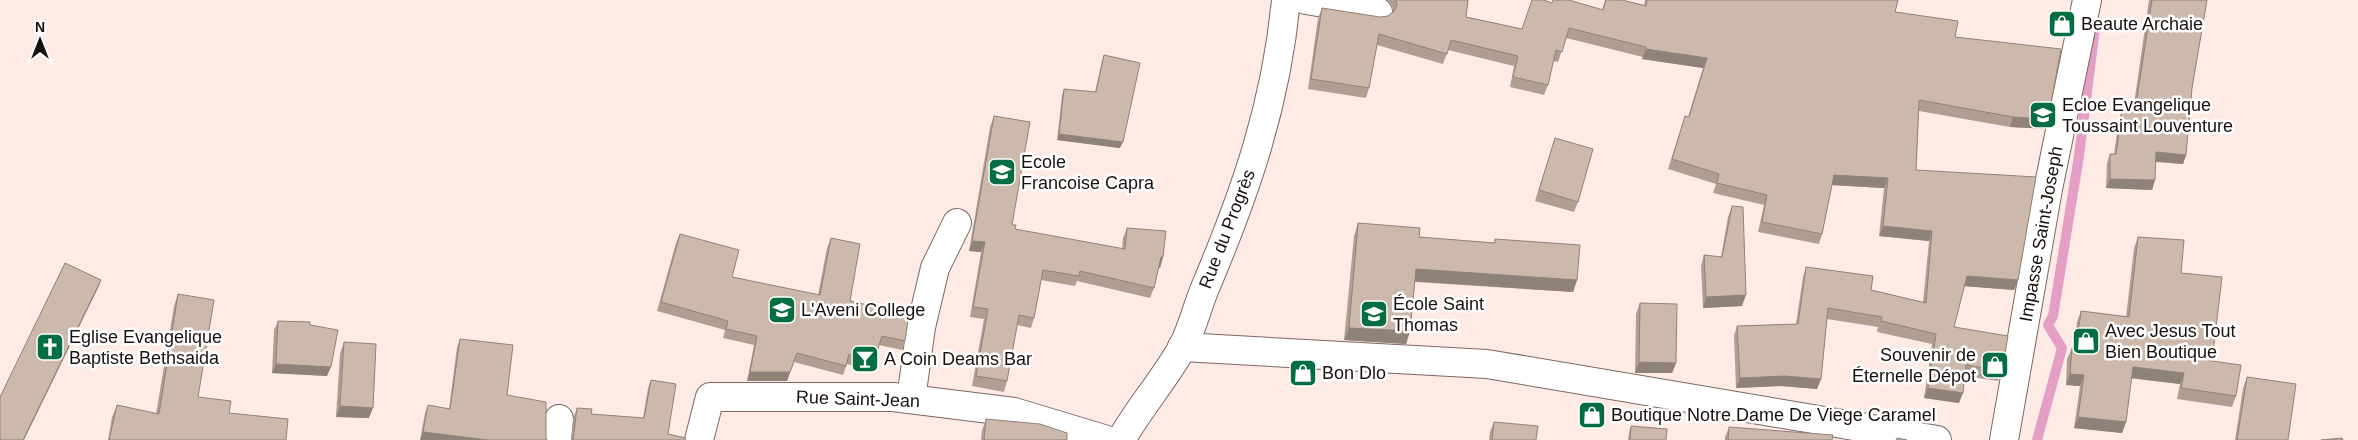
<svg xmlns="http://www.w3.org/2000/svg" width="2358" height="440" font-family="Arial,sans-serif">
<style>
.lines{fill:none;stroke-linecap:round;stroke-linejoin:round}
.stream{stroke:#e59ec5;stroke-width:10}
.minor-casing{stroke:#7b6660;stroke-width:30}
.tertiary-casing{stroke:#7b6660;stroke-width:30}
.minor{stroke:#fff;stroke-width:28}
.tertiary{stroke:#fff;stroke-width:28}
.wall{fill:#af9f93}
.shaded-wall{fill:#8f8278}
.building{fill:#ccb9ab;stroke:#8f8278}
.labels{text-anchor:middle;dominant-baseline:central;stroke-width:5;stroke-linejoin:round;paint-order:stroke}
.poi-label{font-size:18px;fill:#19110f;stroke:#fff;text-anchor:start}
.street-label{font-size:18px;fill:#19110f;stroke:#fff}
</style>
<rect width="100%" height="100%" fill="#ffebe6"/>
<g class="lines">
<polyline class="stream" points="2037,440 2062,348 2048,325 2053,316 2079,156 2096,20"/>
<g class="minor-casing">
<g id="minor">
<polyline points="1306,0 1378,12"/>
<polyline points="1182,347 1487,364 1937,440"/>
<polyline points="911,399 921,327 935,268 957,223"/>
<polyline points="557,440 559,419"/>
<polyline points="699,440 710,397 893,397 1014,412 1107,440"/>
<path d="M1121 440C1139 408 1164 380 1182 348 1192 330 1197 307 1205 288 1246 191 1276 105 1286 0"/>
</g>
</g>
<g class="tertiary-casing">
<polyline id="tertiary" points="2004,440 2048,189 2087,0"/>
</g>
<use href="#minor" class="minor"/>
<use href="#tertiary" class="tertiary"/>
</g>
<g class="wall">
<polygon points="1388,0 1468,0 1466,17 1522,29 1552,3 1602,10 1605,0 1622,0 1644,5 1645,0 1898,0 1895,12 1955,37 2048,119 2045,129 2010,127 1919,111 1916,170 2018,280 2014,290 1964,286 1954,327 2002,371 1998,381 1965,376 1959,403 1924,398 1932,344 1877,332 1878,327 1827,319 1821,379 1817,389 1781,386 1736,388 1734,336 1737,326 1796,324 1803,277 1806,267 1871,290 1923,302 1929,241 1879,236 1884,188 1832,185 1822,234 1819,244 1758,232 1764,205 1713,193 1716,184 1668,169 1685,116 1688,117 1703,68 1642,59 1643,57 1566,38 1558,62 1553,61 1548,85 1544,95 1510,87 1514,66 1448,50 1443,64 1377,45 1369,88 1366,98 1308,89 1318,18 1322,8 1380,17 1388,16 1393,12 1392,6"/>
<polygon points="2149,0 2207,0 2192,88 2186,155 2183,164 2155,162 2155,180 2152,190 2106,188 2107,163 2110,154 2114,154 2119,119 2122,110 2133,111"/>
<polygon points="1104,55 1120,148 1057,140 1062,95 1064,89 1095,92 1102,61"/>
<polygon points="994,116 1012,225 1015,229 1122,249 1123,238 1127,228 1163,257 1160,268 1159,267 1154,288 1150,298 1077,281 1075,286 1041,280 1034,318 1031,328 1017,325 1007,381 1004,392 972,386 984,319 970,317 981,252 969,251 990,127"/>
<polygon points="1555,138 1578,202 1574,212 1535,201"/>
<polygon points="1732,206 1742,306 1703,308 1701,266 1704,255 1721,257 1728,217"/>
<polygon points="1358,223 1419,237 1494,243 1495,239 1577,280 1573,292 1415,282 1410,331 1406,344 1344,340 1354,236"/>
<polygon points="680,234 732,277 818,295 827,248 831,238 850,301 905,341 902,350 879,345 871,370 847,364 843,375 794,362 787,381 747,381 754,345 723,338 725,330 657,311 676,243"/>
<polygon points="2138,237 2181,273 2212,361 2236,396 2232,407 2177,399 2180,384 2131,378 2126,422 2122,433 2074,428 2080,386 2066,385 2067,359 2072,348 2074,348 2077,322 2081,311 2126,317 2134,248"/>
<polygon points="178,294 198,397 229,413 286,440 108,440 112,417 117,405 156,414 174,306"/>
<polygon points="1640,303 1676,363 1672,373 1635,373 1636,314"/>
<polygon points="278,321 310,325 327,376 272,373 274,330"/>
<polygon points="460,339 507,395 547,440 420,440 425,413 428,405 449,409 457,347"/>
<polygon points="344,342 369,418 336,417 340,353"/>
<polygon points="2247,377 2288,440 2235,440 2243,388"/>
<polygon points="651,380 668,434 685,440 571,440 574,416 577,408 591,414 643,418 648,388"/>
<polygon points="986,419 1067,440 981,440 982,430"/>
<polygon points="1494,422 1536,440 1489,440 1490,432"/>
<polygon points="1631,426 1666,440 1628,440 1629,432"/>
<polygon points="1729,427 1832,440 1725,440 1725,437"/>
</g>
<g class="shaded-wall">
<polygon points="1646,49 1707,58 1703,68 1642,59"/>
<polygon points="2013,117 2048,119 2045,129 2010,127"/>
<polygon points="1059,134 1123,142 1120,148 1057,140"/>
<polygon points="2156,152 2186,155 2183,164 2152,161"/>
<polygon points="1834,175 1888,178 1884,188 1830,185"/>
<polygon points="2110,179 2155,180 2152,190 2106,188"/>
<polygon points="1883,226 1932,231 1929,241 1879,236"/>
<polygon points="972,241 985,242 981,252 969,251"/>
<polygon points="1161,257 1163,257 1160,268 1157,267"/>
<polygon points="1416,269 1577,280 1573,292 1411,281"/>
<polygon points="1967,276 2018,280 2014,290 1963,286"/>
<polygon points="101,280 99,286 24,440 23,440"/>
<polygon points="1746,295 1742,306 1703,308 1706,297"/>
<polygon points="1349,328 1410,331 1406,344 1344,340"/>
<polygon points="1639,362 1676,363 1672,373 1635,373"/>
<polygon points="276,364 331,367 327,376 272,373"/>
<polygon points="2133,367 2184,373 2180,384 2129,378"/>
<polygon points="750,372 790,372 787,381 747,381"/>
<polygon points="2070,374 2084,375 2080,386 2066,385"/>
<polygon points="1785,376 1821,379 1817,389 1781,386 1736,388 1740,378"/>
<polygon points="1928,388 1963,393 1959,403 1924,398"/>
<polygon points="340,406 373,408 369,418 336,417"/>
<polygon points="2078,417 2126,422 2122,433 2074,428"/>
<polygon points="423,432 488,440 420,440"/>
</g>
<g class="building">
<polygon points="1396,0 1468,0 1466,17 1522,29 1532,0 1544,0 1552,3 1553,0 1569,0 1603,10 1606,0 1622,0 1646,6 1647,0 1898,0 1895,12 1958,21 1955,37 2061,49 2048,119 2013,117 1919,100 1916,170 2036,177 2018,280 1967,276 1954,327 2008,336 2002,371 1966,365 1963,393 1928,388 1936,334 1881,321 1882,317 1828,308 1821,379 1785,376 1740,378 1737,326 1798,324 1806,267 1873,276 1871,290 1926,303 1932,231 1883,226 1888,178 1834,175 1822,234 1762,222 1767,195 1717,183 1719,174 1672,159 1685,116 1689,117 1707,58 1646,49 1646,47 1569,28 1562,52 1556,50 1548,85 1513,77 1518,56 1451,40 1447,54 1379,34 1369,88 1311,79 1322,8 1380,17 1388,16 1394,11 1397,5"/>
<polygon points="2152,0 2207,0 2205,12 2192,88 2186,155 2156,152 2155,180 2110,179 2110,154 2116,154 2122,110 2135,111"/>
<polygon points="1104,55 1140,63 1123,142 1059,134 1064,89 1096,92"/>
<polygon points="994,116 1030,122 1012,225 1016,225 1015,229 1125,249 1127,228 1166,231 1163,257 1161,257 1154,288 1080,271 1079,276 1043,270 1034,318 1019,315 1007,381 976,376 988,309 973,307 985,242 972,241"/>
<polygon points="1555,138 1593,149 1578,202 1539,190"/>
<polygon points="1732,206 1743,207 1746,295 1706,297 1704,255 1722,257"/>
<polygon points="1358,223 1420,228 1419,237 1495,243 1495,239 1580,245 1577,280 1416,269 1410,331 1349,328"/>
<polygon points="680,234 739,250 732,277 820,295 831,238 860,244 850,301 909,314 905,341 882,336 874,361 849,354 846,366 797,353 790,372 750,372 757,336 726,329 728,321 661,302"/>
<polygon points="2138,237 2184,240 2181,273 2222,277 2212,361 2241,365 2236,396 2181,388 2184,373 2133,367 2126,422 2078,417 2084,375 2070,374 2072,348 2076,348 2081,311 2129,317"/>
<polygon points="65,263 101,280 23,440 0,440 0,397"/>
<polygon points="178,294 214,300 198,397 231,401 229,413 288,419 286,440 109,440 117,405 159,414"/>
<polygon points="1640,303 1677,304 1676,363 1639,362"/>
<polygon points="278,321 310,322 310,325 338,330 331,367 276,364"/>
<polygon points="460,339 513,345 507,395 546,402 546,438 547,440 488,440 423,432 428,405 450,409"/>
<polygon points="344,342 376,344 373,408 340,406"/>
<polygon points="2247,377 2296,384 2288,440 2237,440"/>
<polygon points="651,380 676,384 668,434 686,438 685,440 573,440 577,408 592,409 591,414 644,418"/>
<polygon points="986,419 1040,424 1067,433 1067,440 984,440"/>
<polygon points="1494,422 1538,426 1536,440 1492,440"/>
<polygon points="1631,426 1667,429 1666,440 1630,440"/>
<polygon points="1729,427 1833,435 1832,440 1728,440"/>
<polygon points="1897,438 1907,440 1896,440"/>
<polygon points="2342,438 2343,440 2321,440"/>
</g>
<defs>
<g id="shop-square" transform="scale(1.4375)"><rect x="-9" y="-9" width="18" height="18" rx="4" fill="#056d44" stroke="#fff"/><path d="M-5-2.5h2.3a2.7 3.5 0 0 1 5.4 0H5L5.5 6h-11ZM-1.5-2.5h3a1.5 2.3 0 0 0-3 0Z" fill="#fff"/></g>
<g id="school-square" transform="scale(1.4375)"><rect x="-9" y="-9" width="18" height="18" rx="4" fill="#056d44" stroke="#fff"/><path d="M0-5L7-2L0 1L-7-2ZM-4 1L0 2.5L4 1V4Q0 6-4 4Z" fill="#fff"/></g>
<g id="church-square" transform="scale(1.4375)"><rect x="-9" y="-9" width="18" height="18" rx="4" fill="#056d44" stroke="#fff"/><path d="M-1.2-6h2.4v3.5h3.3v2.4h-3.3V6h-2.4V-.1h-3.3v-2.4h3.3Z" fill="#fff"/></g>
<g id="bar-square" transform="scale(1.4375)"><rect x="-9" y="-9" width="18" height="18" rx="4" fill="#056d44" stroke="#fff"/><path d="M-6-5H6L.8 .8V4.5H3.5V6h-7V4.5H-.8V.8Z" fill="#fff"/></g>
</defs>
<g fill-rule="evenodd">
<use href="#shop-square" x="2062" y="24"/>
<use href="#school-square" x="2043" y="115"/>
<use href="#school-square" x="1002" y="172"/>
<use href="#school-square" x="782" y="310"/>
<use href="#school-square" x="1374" y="314"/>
<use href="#shop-square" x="2086" y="341"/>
<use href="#church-square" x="50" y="347"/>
<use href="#bar-square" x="865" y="359"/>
<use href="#shop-square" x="1995" y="365"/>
<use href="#shop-square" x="1303" y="373"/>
<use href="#shop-square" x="1592" y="415"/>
</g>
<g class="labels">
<g class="poi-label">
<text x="2081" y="24">Beaute Archaie</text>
<text x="2062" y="105">Ecloe Evangelique<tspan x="2062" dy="21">Toussaint Louventure</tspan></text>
<text x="1021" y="162">Ecole<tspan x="1021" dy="21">Francoise Capra</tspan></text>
<text x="1393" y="304">École Saint<tspan x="1393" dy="21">Thomas</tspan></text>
<text x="801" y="310">L'Aveni College</text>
<text x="2105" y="331">Avec Jesus Tout<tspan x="2105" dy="21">Bien Boutique</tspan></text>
<text x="69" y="337">Eglise Evangelique<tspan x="69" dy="21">Baptiste Bethsaida</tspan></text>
<text x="1976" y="355" text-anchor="end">Souvenir de<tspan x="1976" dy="21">Éternelle Dépot</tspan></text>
<text x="884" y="359">A Coin Deams Bar</text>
<text x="1322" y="373">Bon Dlo</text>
<text x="1611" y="415">Boutique Notre Dame De Viege Caramel</text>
</g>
<g class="street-label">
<text transform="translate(1227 229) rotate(-69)">Rue du Progrès</text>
<text transform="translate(2041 234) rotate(-80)">Impasse Saint-Joseph</text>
<text transform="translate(858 399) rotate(2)">Rue Saint-Jean</text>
</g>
</g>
<g transform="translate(40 40)" stroke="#ffffff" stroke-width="4" paint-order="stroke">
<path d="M0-4L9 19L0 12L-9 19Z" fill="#19110f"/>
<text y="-8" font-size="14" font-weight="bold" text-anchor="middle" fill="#19110f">N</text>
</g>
</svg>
